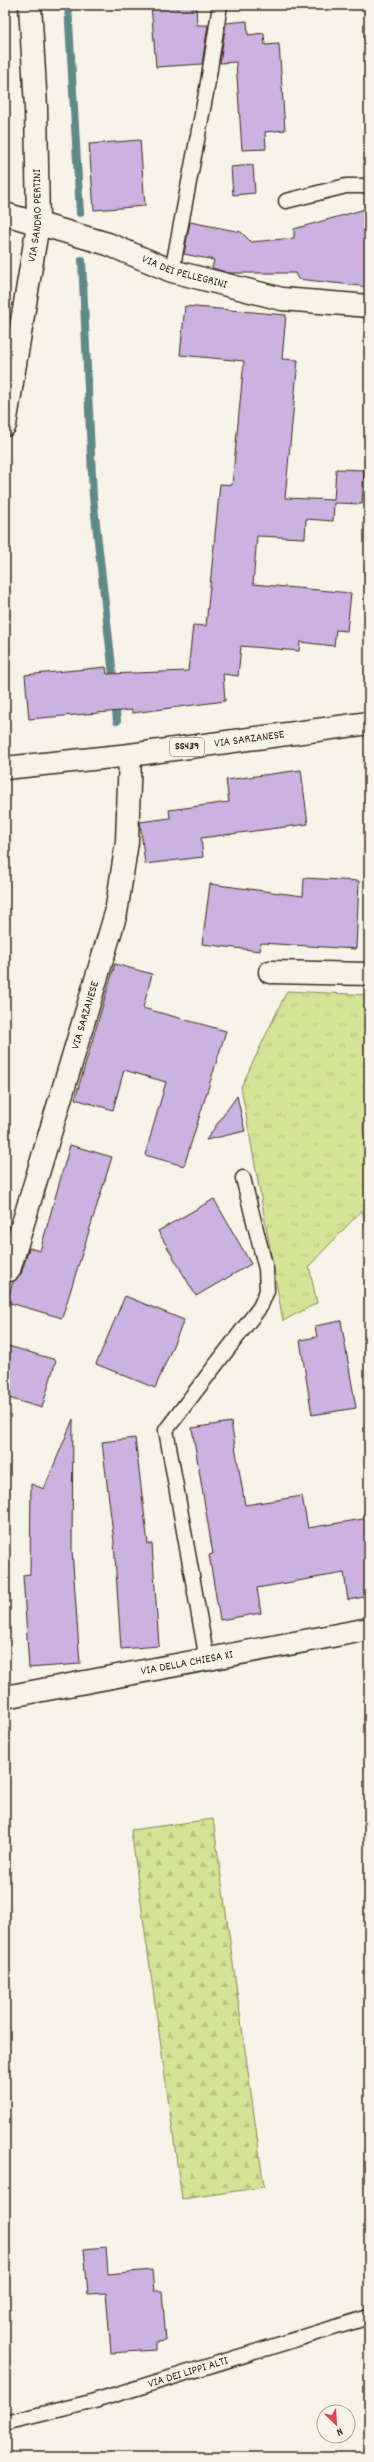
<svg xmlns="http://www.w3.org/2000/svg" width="374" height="2462" font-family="Dekko,sans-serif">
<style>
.grass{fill:url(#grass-tufts);stroke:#88865a}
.forest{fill:url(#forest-firs);stroke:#88865a}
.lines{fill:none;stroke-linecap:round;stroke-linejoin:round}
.stream{stroke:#608a88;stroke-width:8}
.building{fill:#ccb2e0;stroke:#3b2a1e}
.lane-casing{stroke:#3b2a1e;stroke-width:17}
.street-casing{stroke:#3b2a1e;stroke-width:25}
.primary-casing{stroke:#3b2a1e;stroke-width:25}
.lane{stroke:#f7f3e8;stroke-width:14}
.street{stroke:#f7f3e8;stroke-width:22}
.primary{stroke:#f7f3e8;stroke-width:22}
.labels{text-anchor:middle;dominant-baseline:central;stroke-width:3;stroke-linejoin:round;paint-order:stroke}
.shield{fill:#f7f3e8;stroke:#73665b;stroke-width:1}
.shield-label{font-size:11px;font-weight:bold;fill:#3b2a1e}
.street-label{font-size:12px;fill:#3b2a1e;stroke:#f7f3e8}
</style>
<defs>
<pattern id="grass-tufts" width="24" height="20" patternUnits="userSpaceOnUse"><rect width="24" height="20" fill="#d5e396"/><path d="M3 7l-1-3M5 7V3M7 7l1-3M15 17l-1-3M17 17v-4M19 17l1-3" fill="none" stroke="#b8c381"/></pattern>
<pattern id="forest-firs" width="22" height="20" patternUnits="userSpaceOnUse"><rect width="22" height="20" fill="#d5e396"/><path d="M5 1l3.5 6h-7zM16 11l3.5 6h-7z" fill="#b8c381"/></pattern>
</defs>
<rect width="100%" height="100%" fill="#f7f3e8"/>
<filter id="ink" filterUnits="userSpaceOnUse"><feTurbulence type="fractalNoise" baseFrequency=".025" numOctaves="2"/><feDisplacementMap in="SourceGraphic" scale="8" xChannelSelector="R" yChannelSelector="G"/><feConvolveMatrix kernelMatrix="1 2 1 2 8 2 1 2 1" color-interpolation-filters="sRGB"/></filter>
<g filter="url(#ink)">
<polygon class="grass" points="287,991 369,995 369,1080 363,1130 369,1156 369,1245 362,1210 309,1266 317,1303 283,1321 241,1087"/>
<polygon class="forest" points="213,1819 264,2187 182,2199 131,1830"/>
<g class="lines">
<g class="stream">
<polyline points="68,5 80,213"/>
<polyline points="82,260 93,497 114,684"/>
<polyline points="115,702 117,721"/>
</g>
</g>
<g class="building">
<polygon points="151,5 196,5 197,25 208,25 202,64 156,67"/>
<polygon points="247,21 248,35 264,33 265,45 279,44 285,130 265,132 266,149 242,150 236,62 220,63 226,23"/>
<polygon points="140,140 145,206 94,210 89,144"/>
<polygon points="253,165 255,193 233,195 231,167"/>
<polygon points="369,208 369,287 298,279 295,273 229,273 212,268 214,260 184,254 190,222 241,232 251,242 294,238 294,229"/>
<polygon points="185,306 286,315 282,359 298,360 285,498 334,500 336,469 364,470 362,504 334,503 333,521 306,519 305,538 257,536 253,584 351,593 347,631 336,630 334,646 300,642 299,651 241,646 238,676 223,674 225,701 132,713 132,710 29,719 25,675 106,667 107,674 188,671 193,625 206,626 220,484 232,485 244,361 180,355"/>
<polygon points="301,770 308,824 201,838 203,857 145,864 140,822 170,818 169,810 229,802 226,780"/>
<polygon points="304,878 359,881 356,949 261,943 260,951 202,944 210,884 303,896"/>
<polygon points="115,964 152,974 143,1008 226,1031 184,1166 145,1155 166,1082 124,1070 113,1110 75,1099"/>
<polygon points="237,1096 245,1131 206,1140"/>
<polygon points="70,1145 112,1157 62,1318 7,1302 13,1282 21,1274 29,1248 40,1251"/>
<polygon points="214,1199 251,1264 196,1296 158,1231"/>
<polygon points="125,1296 184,1320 155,1388 96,1364"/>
<polygon points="341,1321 356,1408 312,1415 300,1340 317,1337 315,1326"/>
<polygon points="5,1345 56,1360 42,1408 5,1397"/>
<polygon points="73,1419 72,1550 80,1664 29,1668 23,1575 30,1574 31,1484 44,1489"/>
<polygon points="231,1422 245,1505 302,1496 308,1528 369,1518 369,1596 348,1600 344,1573 257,1588 261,1613 220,1620 209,1555 213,1554 192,1428"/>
<polygon points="135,1438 148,1544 152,1544 159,1646 121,1649 114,1542 102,1442"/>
<polygon points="106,2247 108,2274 152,2270 154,2291 162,2291 166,2341 155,2342 155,2350 111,2353 106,2293 88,2294 84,2249"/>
</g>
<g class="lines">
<g class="lane-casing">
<g id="lane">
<polyline points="286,201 346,186 369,186"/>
<polyline points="172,271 207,88 220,5"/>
<polyline points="207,1660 166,1430 260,1307 267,1291 266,1269 243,1178"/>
<path id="s1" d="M5 2423 91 2402 369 2317"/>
</g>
</g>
<g class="street-casing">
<g id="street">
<path id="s2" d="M5 214 108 244 172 271 282 299 369 306"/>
<path id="s3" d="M5 425 38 224 36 107 30 5"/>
<polyline points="270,972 369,974"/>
<path id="s4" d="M9 1270 116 913 127 842 130 755"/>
<path id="s5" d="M5 1697 369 1629"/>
</g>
</g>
<g class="primary-casing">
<g id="primary">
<path id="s6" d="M5 768 130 755 369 723"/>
</g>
</g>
<use href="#lane" class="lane"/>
<use href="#street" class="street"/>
<use href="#primary" class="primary"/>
</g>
</g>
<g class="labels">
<rect class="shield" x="170" y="738" width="34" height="18" rx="3"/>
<g class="shield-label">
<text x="187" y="747">SS439</text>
</g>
<g class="street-label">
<text stroke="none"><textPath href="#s3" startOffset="212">VIA SANDRO PERTINI</textPath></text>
<text stroke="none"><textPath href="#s2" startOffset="189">VIA DEI PELLEGRINI</textPath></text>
<text stroke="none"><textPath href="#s6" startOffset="246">VIA SARZANESE</textPath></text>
<text stroke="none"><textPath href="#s4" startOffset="266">VIA SARZANESE</textPath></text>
<text stroke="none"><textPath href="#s5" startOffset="185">VIA DELLA CHIESA XI</textPath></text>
<text stroke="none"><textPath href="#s1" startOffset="190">VIA DEI LIPPI ALTI</textPath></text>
</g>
</g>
<rect width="374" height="2462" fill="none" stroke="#f7f3e8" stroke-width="20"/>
<rect x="10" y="10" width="354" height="2442" fill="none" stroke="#3b2a1e" stroke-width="1.5" filter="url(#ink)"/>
<g transform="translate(336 2424) rotate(155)"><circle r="19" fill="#f7f3e8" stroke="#aca397"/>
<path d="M0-3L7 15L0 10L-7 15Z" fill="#d1495b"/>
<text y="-6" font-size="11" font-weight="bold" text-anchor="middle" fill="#3b2a1e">N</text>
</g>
</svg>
